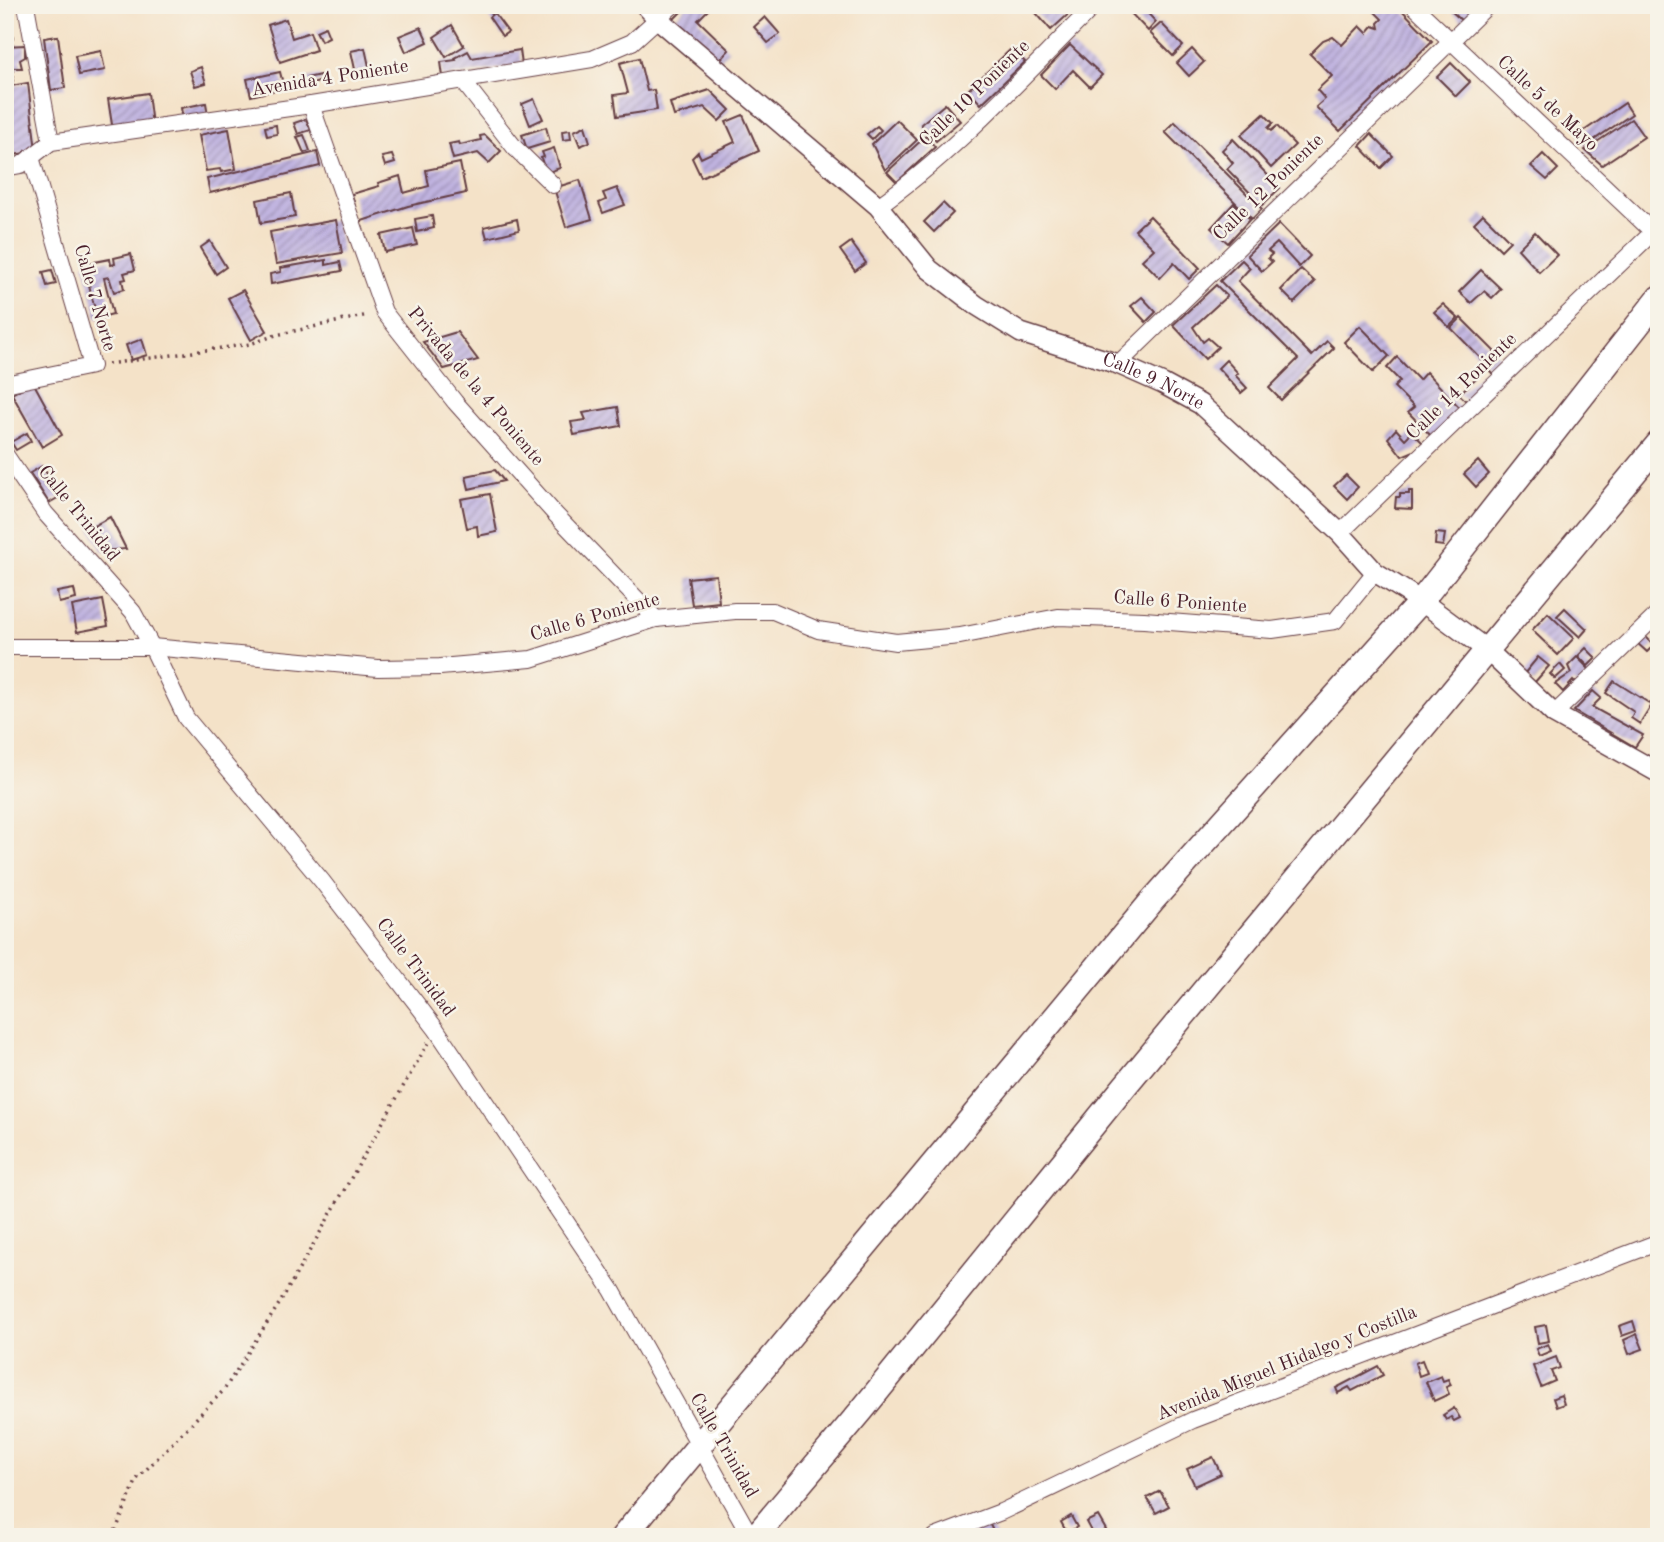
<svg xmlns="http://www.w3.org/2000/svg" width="1664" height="1542" font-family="'Old Standard TT',serif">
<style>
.building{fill:url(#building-hatch)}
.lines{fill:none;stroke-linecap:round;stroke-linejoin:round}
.minor-casing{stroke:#643c43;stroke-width:18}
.tertiary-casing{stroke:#643c43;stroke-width:22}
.trunk-casing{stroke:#643c43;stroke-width:27}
.path{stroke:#643c43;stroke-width:3.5;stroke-dasharray:2 5;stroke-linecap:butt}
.minor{stroke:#fff;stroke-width:16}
.tertiary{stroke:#fff;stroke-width:19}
.trunk{stroke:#fff;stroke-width:24}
.labels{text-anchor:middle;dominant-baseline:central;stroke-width:5;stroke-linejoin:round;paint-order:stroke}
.street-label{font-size:19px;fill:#4a1f2b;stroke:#f7f3e8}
</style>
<defs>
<pattern id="building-hatch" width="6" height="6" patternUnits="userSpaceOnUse" patternTransform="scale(1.75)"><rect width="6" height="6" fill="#c0b3e0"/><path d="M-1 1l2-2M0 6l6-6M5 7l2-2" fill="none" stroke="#9e91b6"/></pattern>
</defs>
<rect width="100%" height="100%" fill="#f7f3e8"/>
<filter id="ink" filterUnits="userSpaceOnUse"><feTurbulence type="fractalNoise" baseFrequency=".0143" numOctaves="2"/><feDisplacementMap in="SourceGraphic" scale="14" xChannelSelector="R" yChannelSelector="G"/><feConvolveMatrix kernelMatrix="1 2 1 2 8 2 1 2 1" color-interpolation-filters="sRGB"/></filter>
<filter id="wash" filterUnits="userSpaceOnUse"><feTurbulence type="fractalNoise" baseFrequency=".00686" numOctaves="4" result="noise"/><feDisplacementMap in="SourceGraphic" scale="28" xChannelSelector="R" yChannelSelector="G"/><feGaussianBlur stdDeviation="1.57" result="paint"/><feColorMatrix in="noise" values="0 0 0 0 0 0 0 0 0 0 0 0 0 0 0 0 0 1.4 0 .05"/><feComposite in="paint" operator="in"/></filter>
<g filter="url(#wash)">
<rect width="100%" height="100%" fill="#f4e2c8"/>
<g id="blocks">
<g class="building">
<polygon points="688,5 713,5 698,20 729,50 718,62 673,20"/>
<polygon points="1029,5 1048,5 1050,8 1053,5 1067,5 1072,11 1051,30"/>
<polygon points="1123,5 1140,5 1156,22 1148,31"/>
<polygon points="1368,5 1397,5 1432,41 1340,131 1316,107 1325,99 1317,90 1332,76 1310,54 1323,41 1333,37 1342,45 1360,26 1367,33 1373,26 1379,28 1378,23 1382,19"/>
<polygon points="1445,5 1482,5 1464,23"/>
<polygon points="5,9 10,10 10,34 5,34"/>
<polygon points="494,13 508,32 502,36 489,17"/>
<polygon points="765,17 780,34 768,43 754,27"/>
<polygon points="286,19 292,38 310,32 316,50 280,62 268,25"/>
<polygon points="1161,23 1183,46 1173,56 1150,33"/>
<polygon points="452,25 464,46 446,57 434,37"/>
<polygon points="325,27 329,37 321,41 316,31"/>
<polygon points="421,27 428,42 406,52 399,36"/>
<polygon points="58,36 65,88 51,90 44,38"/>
<polygon points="25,45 25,57 20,60 22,68 13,68 13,81 5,81 5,46"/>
<polygon points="1070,45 1102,75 1090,87 1073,70 1055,89 1041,75"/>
<polygon points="365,48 370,71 356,74 351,51"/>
<polygon points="1012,48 1025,62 981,104 968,90"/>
<polygon points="1192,49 1204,62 1189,76 1177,63"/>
<polygon points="520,50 522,65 443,77 441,62 456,60 455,58 468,51 472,58"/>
<polygon points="101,51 105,70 79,75 75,56"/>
<polygon points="639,58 647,91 654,90 657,110 617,116 614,95 628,93 620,63"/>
<polygon points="1451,63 1470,82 1456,96 1437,77"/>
<polygon points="201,67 206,83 195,86 190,71"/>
<polygon points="280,72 284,88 251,96 247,79"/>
<polygon points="320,75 322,81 309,85 307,78"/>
<polygon points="28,83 36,151 8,156 5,136 5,87"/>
<polygon points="710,90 730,110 719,121 704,107 674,116 670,103"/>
<polygon points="148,93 152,125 113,131 108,99"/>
<polygon points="534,99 543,119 530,125 522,104"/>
<polygon points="206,103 208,115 183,119 181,108"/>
<polygon points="1625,103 1632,114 1585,146 1578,135"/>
<polygon points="945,104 960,121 936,141 921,124"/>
<polygon points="1264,114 1273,123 1268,128 1271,131 1277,126 1295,145 1271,168 1241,135"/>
<polygon points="743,115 759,151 701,177 692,158 698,152 701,158 735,142 726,122"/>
<polygon points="306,119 311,130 298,134 294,123"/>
<polygon points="1631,119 1644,137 1602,165 1585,150"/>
<polygon points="897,120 917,140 885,170 872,144"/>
<polygon points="1175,122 1262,209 1252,219 1165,132"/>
<polygon points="276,125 277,134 267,136 265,127"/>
<polygon points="585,126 590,142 580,146 574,131"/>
<polygon points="877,126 881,130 872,139 867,134"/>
<polygon points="546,127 550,142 527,149 522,135"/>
<polygon points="229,129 236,169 221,172 220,169 206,171 199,135"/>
<polygon points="570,130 571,139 563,140 562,131"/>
<polygon points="1371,134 1393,156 1381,168 1360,146"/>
<polygon points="304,135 310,151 304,153 297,137"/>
<polygon points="485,135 501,151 489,163 478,153 453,159 449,144 459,142 460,145 481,140 480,136"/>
<polygon points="926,136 935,147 897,182 887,172"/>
<polygon points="1233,139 1280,188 1262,205 1227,169 1233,163 1222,150"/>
<polygon points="554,148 560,168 546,173 541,158 544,157 542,152"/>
<polygon points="317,152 320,166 210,193 207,179"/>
<polygon points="1543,154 1558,169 1547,180 1531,166"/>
<polygon points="392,155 395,163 385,166 382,157"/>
<polygon points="460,163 466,193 408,206 359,222 352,194 379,186 378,183 400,176 404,193 429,186 426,170"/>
<polygon points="580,180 592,219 566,227 554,188"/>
<polygon points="617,188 625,205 603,213 599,203 606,200 603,193"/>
<polygon points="291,193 295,217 261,223 257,200"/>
<polygon points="943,203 953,213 934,232 924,222"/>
<polygon points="1234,203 1250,219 1228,243 1211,228"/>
<polygon points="1483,214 1510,241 1501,250 1474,223"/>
<polygon points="432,216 434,228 417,232 415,219"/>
<polygon points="1150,216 1200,268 1189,279 1174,263 1160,278 1142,260 1154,249 1135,230"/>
<polygon points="517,219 519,230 487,238 484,227"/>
<polygon points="336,220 342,253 276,264 270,232"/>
<polygon points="1279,224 1310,256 1299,267 1277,243 1268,251 1272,254 1268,258 1272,262 1262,271 1247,255"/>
<polygon points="413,228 417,245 385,252 381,235"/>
<polygon points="1535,232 1557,255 1539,272 1518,249"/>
<polygon points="210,241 226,267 216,274 200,248"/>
<polygon points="851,242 866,263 855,271 840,250"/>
<polygon points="131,254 135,270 124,273 126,279 122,280 124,289 114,292 109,277 104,278 113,314 97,318 84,264 110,259 111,265 115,264 114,258"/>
<polygon points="326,260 326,265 340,262 342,271 271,284 270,274 281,272 280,268"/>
<polygon points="1242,260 1250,268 1238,281 1312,356 1327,341 1334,348 1281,400 1269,388 1298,359 1220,281"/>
<polygon points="1301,269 1315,282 1294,303 1281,290"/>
<polygon points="52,270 56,284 47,286 43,272"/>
<polygon points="1481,270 1501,289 1492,298 1484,291 1471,303 1459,292"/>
<polygon points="1216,285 1227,296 1193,327 1203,342 1208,338 1218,347 1205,359 1173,325"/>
<polygon points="243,290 267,331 251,340 228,298"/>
<polygon points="1142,297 1156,312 1146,322 1131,306"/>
<polygon points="1443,304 1458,318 1449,327 1434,312"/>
<polygon points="1461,318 1500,357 1490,368 1451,328"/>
<polygon points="1360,326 1389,356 1373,372 1344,342"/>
<polygon points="457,332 478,360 444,369 423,342"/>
<polygon points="142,339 147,355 131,360 126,345"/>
<polygon points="1397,357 1419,380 1426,372 1463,411 1434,439 1408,412 1414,407 1394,387 1400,381 1387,368"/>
<polygon points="1226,360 1238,373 1235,375 1247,388 1241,393 1218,368"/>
<polygon points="1487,368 1494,375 1466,401 1459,394"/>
<polygon points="33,382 62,435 42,447 12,394"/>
<polygon points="618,407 621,426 574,435 571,422 586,420 583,413"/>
<polygon points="1396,429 1405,439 1412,432 1423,443 1414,451 1402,456 1388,438"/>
<polygon points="27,433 31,441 16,450 11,442"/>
<polygon points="1478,461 1489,474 1476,487 1464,474"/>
<polygon points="42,466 61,496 49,503 30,473"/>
<polygon points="495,470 504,481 469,489 466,476"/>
<polygon points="1346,475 1358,487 1347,499 1334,486"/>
<polygon points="1409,491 1412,491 1412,509 1395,508 1396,497 1400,497 1400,494 1409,494"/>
<polygon points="490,494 497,532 478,536 477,526 467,528 461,499"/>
<polygon points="110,517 126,549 102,551 90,528"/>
<polygon points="1436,533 1445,534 1443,546 1435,545"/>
<polygon points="716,575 719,602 692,605 688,578"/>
<polygon points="74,589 76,599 59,603 57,592"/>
<polygon points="103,600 108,626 77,632 72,606"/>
<polygon points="1565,608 1587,629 1580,637 1557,616"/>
<polygon points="1548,613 1574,638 1558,655 1532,630"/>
<polygon points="1643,634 1654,645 1647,652 1636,642"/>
<polygon points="1586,648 1596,658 1588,666 1578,656"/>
<polygon points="1538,657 1549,666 1534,683 1524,674"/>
<polygon points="1577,657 1592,672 1578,686 1573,681 1563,692 1555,684 1571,673 1568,666"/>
<polygon points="1560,664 1565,670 1555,679 1550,674"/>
<polygon points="1614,681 1652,705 1640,724 1631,718 1634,712 1606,693"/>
<polygon points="1593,691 1601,698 1592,707 1643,735 1635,747 1574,711"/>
<polygon points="1633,1321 1636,1331 1622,1336 1619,1326"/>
<polygon points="1546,1325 1549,1341 1538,1343 1535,1327"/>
<polygon points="1637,1334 1643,1349 1629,1354 1624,1340"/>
<polygon points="1548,1344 1551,1351 1539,1356 1536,1349"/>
<polygon points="1556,1357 1560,1368 1551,1371 1555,1381 1541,1387 1533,1366"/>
<polygon points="1422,1360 1427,1373 1419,1376 1415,1363"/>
<polygon points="1378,1366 1383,1375 1352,1391 1349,1387 1338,1393 1336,1388"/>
<polygon points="1441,1376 1443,1381 1448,1379 1451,1385 1446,1387 1449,1394 1434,1401 1426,1382"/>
<polygon points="1561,1395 1564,1404 1556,1407 1553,1398"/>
<polygon points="1454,1408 1460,1418 1454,1421 1451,1417 1446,1420 1443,1415"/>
<polygon points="1213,1457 1221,1474 1195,1486 1187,1469"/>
<polygon points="1160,1491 1169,1506 1156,1513 1147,1498"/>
<polygon points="1071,1516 1077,1527 1067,1533 1061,1522"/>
<polygon points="1098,1516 1106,1530 1094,1537 1086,1522"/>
<polygon points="989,1523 995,1535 976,1537 973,1531"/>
</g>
</g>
</g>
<g filter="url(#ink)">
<use href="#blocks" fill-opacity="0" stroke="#643c43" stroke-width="2"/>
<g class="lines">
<g class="minor-casing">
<g id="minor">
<polyline points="26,5 51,142"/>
<polyline points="462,80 515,148 553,185"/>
<polyline points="311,105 384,312 455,402 555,514 656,619"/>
<polyline points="5,168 21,165 51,142 311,105 592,59 632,42 673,5"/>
<path d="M878 206C958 150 1025 74 1095 5"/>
<polyline points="1118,364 1488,5"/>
<polyline points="5,384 92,366 31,157"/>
<polyline points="5,454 45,513 133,612 152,647 186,718 322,881 436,1029 612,1290 751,1537"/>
<polyline points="1340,533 1653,232 1413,5"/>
<polyline points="5,647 152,647 378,668 440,667 531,659 656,619 735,611 773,611 818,630 896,642 960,636 1058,617 1144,620 1272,630 1335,621 1375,572"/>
<polyline points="1554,714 1659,613"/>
<polyline points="935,1537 1001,1512 1193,1420 1659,1242"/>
</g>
</g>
<g class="tertiary-casing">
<g id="tertiary">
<path id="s1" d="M645 5 658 19 878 206 929 269 976 305 1021 333 1118 364 1163 384 1200 404 1340 533 1375 572 1421 601 1487 650 1554 714 1659 773"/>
</g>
</g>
<g class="trunk-casing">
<g id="trunk">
<polyline points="623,1537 1152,901 1421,601 1659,298"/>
<polyline points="755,1537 862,1410 1124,1087 1659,443"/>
</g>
</g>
<g class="path">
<polyline points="5,38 18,38"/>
<polyline points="108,364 250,344 276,335 368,315"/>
<polyline points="113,1537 137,1479 224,1390 281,1301 428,1043"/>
</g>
<use href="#minor" class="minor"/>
<use href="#tertiary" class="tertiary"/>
<use href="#trunk" class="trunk"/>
</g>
</g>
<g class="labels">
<g class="street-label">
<text transform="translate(330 79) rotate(-9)">Avenida 4 Poniente</text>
<text transform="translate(975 94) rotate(-44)">Calle 10 Poniente</text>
<text transform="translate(1547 104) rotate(43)">Calle 5 de Mayo</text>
<text transform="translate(1269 188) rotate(-44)">Calle 12 Poniente</text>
<text transform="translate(94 298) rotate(74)">Calle 7 Norte</text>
<text stroke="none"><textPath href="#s1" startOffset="642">Calle 9 Norte</textPath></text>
<text transform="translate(475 387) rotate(50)">Privada de la 4 Poniente</text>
<text transform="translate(1462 387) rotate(-44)">Calle 14 Poniente</text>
<text transform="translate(78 514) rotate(51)">Calle Trinidad</text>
<text transform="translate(1180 603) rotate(4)">Calle 6 Poniente</text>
<text transform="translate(595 618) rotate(-16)">Calle 6 Poniente</text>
<text transform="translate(415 968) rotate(53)">Calle Trinidad</text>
<text transform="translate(1287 1364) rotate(-22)">Avenida Miguel Hidalgo y Costilla</text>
<text transform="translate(723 1446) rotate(60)">Calle Trinidad</text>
</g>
</g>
<rect width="1664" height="1542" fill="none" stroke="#f7f3e8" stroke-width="28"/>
</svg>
